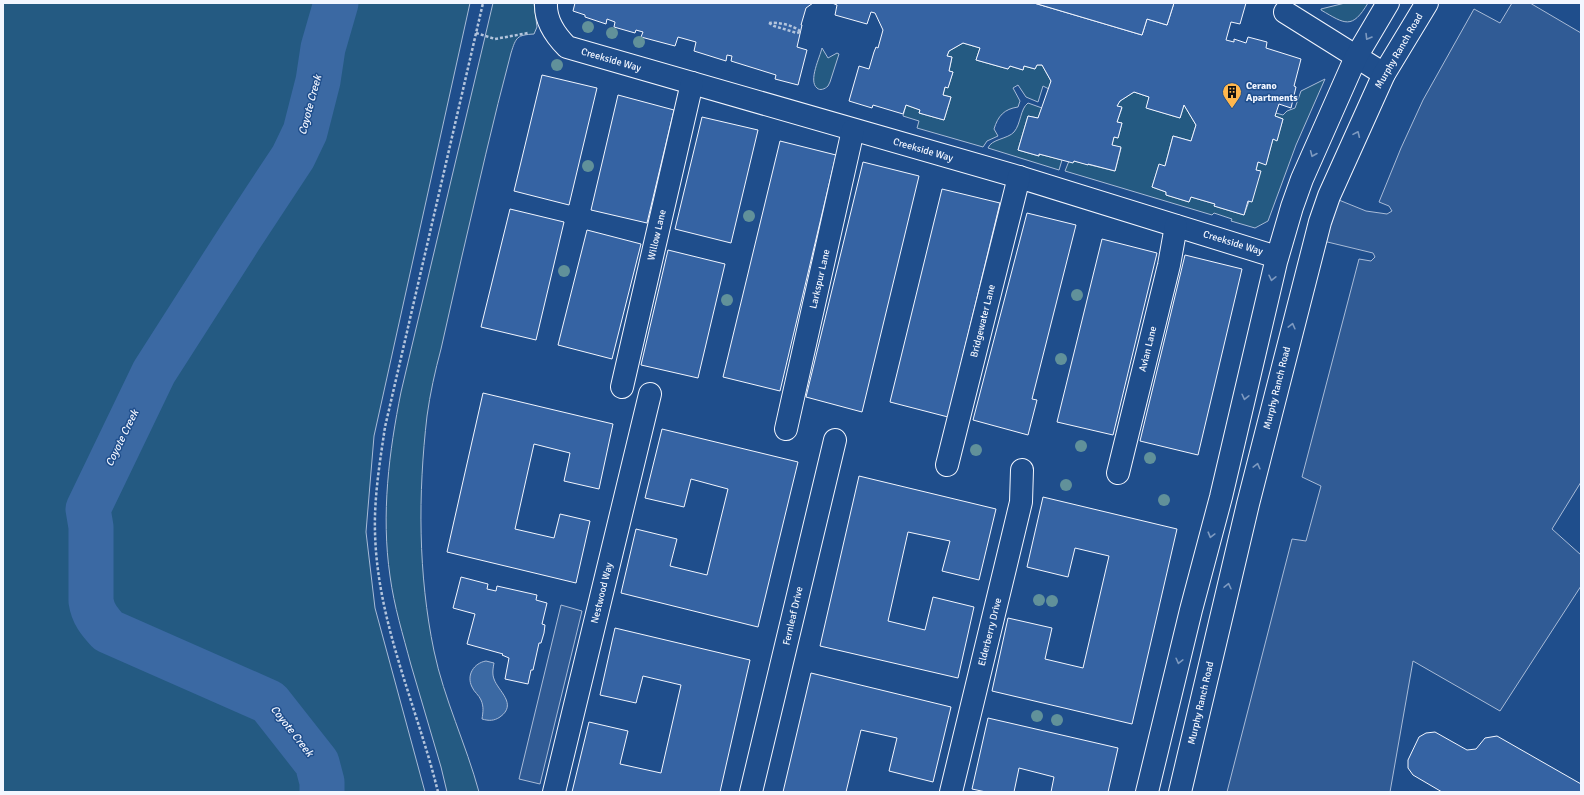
<svg xmlns="http://www.w3.org/2000/svg" width="1584" height="795" font-family="Signika,sans-serif">
<style>
.green{fill:#245a82;stroke:#a8bbd7}
.parking{fill:#305b95;stroke:#a8bbd7}
.water{fill:#3b69a3;stroke:#a8bbd7}
.lines{fill:none;stroke-linecap:round;stroke-linejoin:round}
.river{stroke:#3b69a3;stroke-width:45}
.building{fill:#3563a3;stroke:#f2f6ff}
.minor-casing{stroke:#f2f6ff;stroke-width:24}
.path{stroke:#b3c4dc;stroke-width:2.5;stroke-dasharray:3 2;stroke-linecap:butt}
.minor{stroke:#1f4e8c;stroke-width:22}
.tree{fill:#61919a}
.oneway{stroke:#7e9ac0}
.labels{text-anchor:middle;dominant-baseline:central;stroke-width:3;stroke-linejoin:round;paint-order:stroke}
.street-label{font-size:10px;fill:#f2f6ff;stroke:#1f4e8c}
.poi-label{font-size:10px;font-weight:bold;fill:#f2f6ff;stroke:#1f4e8c;text-anchor:start}
.water-label{font-size:11px;font-style:italic;fill:#f2f6ff;stroke:#1f4e8c}
</style>
<rect width="100%" height="100%" fill="#1f4e8c"/>
<g class="green">
<polygon points="3,3 470,3 374,436 366,532 375,608 425,792 3,792"/>
<path d="M493 3H534L537 27 534 34C517 35 516 37 511 53 493 120 478 188 462 256 455 287 448 318 441 349 435 371 430 394 427 416 418 494 418 574 434 651 444 699 466 744 479 792H447L441 767C431 733 421 699 411 665 403 635 394 606 390 576 381 514 389 452 401 392Z"/>
<path d="M1345 3H1368C1352 30 1345 24 1321 10V9Z"/>
<path d="M963 43 980 48 976 60 1008 69 1010 66 1023 70 1024 66 1035 69 1037 65H1042L1051 81 1049 89 1043 86 1038 102 1026 97 1018 85 1013 88 1020 101 1018 107C1004 109 998 116 994 129L998 136 987 141 983 147 917 128 919 121 903 116 906 105 920 110 919 113 944 120 951 97 943 95 945 87H948L953 72 949 71 952 57 947 56 949 51Z"/>
<path d="M822 48 828 58 837 53 839 54 830 82 828 86C825 89 820 91 817 88 808 81 820 57 822 48Z"/>
<polygon points="1325,79 1296,145 1268,221 1255,228 1231,221 1232,219 1214,213 1212,215 1065,171 1069,161 1074,161 1115,171 1121,148 1112,145 1114,137 1118,138 1122,123 1117,122 1122,108 1117,106 1120,101 1134,92 1149,97 1147,108 1180,118 1184,105 1196,125 1191,141 1173,136 1165,166 1159,165 1152,187 1166,192 1166,195 1189,202 1191,197 1215,204 1214,206 1244,215 1260,171 1256,170 1258,162 1266,164 1273,139 1277,140 1283,119 1275,116 1276,113 1283,115 1287,111 1295,108 1301,91"/>
<path d="M1028 103 1042 108 1038 118 1028 116 1018 150 1039 156V154L1062 160 1059 170 988 148C991 139 1008 139 1014 132 1021 124 1020 109 1028 103Z"/>
</g>
<g class="parking">
<polygon points="1512,3 1530,3 1581,33 1581,482 1552,529 1581,555 1581,586 1500,711 1413,661 1390,792 1227,792 1292,539 1306,541 1321,486 1302,477 1359,259 1371,261 1375,257 1373,253 1315,239 1329,196 1366,211 1387,214 1392,211 1389,206 1379,202 1401,148 1423,100 1474,9 1500,23"/>
<polygon points="561,605 582,611 540,784 519,779"/>
</g>
<path class="water" d="M486 661 494 663C493 668 492 674 494 679 498 691 518 704 500 717 494 721 489 721 482 719 483 712 484 707 481 700 479 695 474 692 472 687 466 675 474 663 486 661Z"/>
<g class="lines">
<path class="river" d="M322 792V782L317 763 269 702 108 631C99 621 93 614 91 601V527L88 509 154 372 239 239 293 157 305 132 318 81 323 48 336 3"/>
</g>
<g class="building">
<polygon points="575,3 813,3 806,8 801,25 802,25 797,47 807,50 798,85 775,79 776,75 731,61 732,56 727,55 726,61 694,51 696,42 678,37 675,46 641,37 643,32 636,30 635,33 614,27 615,22 607,19 606,24 585,17 585,15 573,11"/>
<polygon points="832,3 1034,3 1142,35 1147,19 1167,25 1174,3 1246,3 1240,24 1231,22 1226,40 1234,42 1234,39 1246,43 1248,37 1267,42 1266,48 1301,59 1294,86 1296,87 1291,108 1279,104 1275,116 1283,119 1277,141 1273,139 1266,165 1258,162 1256,170 1261,171 1252,202 1248,201 1244,215 1214,206 1215,204 1191,197 1189,202 1166,195 1166,192 1152,187 1159,164 1165,166 1173,136 1191,141 1196,125 1184,105 1180,118 1146,108 1149,97 1134,92 1120,101 1117,106 1122,107 1117,122 1122,123 1118,138 1114,137 1112,145 1121,147 1115,171 1088,164 1088,165 1074,161 1073,163 1039,154 1039,156 1018,150 1028,116 1038,118 1051,81 1042,65 1037,65 1035,69 1024,66 1023,70 1010,66 1008,69 976,60 980,48 963,43 949,51 947,56 952,57 949,71 953,72 948,88 945,87 943,95 951,97 944,120 919,113 920,110 906,105 903,114 873,105 872,108 849,101 859,66 869,69 874,52 876,47 878,48 883,30 875,13 871,12 867,24 835,15 837,5"/>
<polygon points="1034,3 1174,3 1167,25 1147,19 1142,35"/>
<polygon points="542,75 597,88 569,205 514,191"/>
<polygon points="618,95 674,110 647,223 591,210"/>
<polygon points="702,117 758,130 731,243 675,229"/>
<polygon points="780,141 836,155 780,391 723,377"/>
<polygon points="863,162 919,176 862,412 806,397"/>
<polygon points="942,189 1000,203 948,417 890,402"/>
<polygon points="510,209 564,222 536,340 481,327"/>
<polygon points="1027,213 1076,225 1032,399 1037,400 1028,435 973,420"/>
<polygon points="587,230 641,244 612,359 558,345"/>
<polygon points="1102,239 1157,253 1113,435 1057,422"/>
<polygon points="668,250 725,264 698,378 641,365"/>
<polygon points="1185,255 1242,269 1198,455 1140,441"/>
<polygon points="483,393 613,424 599,489 564,481 570,453 534,444 515,529 554,538 560,514 590,521 576,583 447,552"/>
<polygon points="662,429 798,462 758,627 621,593 636,529 677,539 670,566 707,575 728,489 691,479 684,507 645,498"/>
<polygon points="859,476 996,509 979,580 942,571 950,541 908,532 888,621 925,630 933,597 974,607 958,678 820,646"/>
<polygon points="1043,497 1177,529 1132,724 992,691 1008,618 1052,628 1045,659 1083,668 1109,556 1075,548 1068,577 1027,567"/>
<polygon points="461,577 488,584 487,589 496,591 497,586 537,595 536,600 547,603 542,624 545,625 544,633 541,643 539,643 533,670 531,670 528,684 505,679 509,658 502,655 503,654 467,644 475,614 453,608"/>
<polygon points="615,628 750,660 720,792 572,792 589,722 628,731 620,764 661,773 681,685 643,676 636,703 600,695"/>
<polygon points="811,673 951,707 933,782 889,771 897,738 861,730 846,792 783,792"/>
<polygon points="988,718 1118,748 1108,792 1051,792 1054,777 1019,768 1014,792 986,792 972,789"/>
<polygon points="1435,732 1467,750 1476,749 1485,738 1497,736 1581,784 1581,792 1442,792 1413,775 1408,768 1408,760 1419,737 1426,733"/>
</g>
<g class="lines">
<g class="minor-casing">
<g id="minor">
<path d="M546 3C545 21 555 35 567 47L1019 177 1277 257"/>
<polyline points="1285,12 1384,74"/>
<polyline points="622,387 692,83"/>
<polyline points="786,429 853,130"/>
<polyline points="947,465 1019,177"/>
<polyline points="1118,473 1169,265 1176,226"/>
<polyline points="554,792 650,394"/>
<polyline points="751,792 835,440"/>
<polyline points="951,792 1015,527 1021,502 1022,470"/>
<polyline points="1147,792 1191,610 1221,497 1276,262 1292,207 1302,179 1356,57 1388,3"/>
<polyline points="1180,792 1248,504 1320,222 1329,196 1384,74 1427,3"/>
</g>
</g>
<g class="path">
<path d="M769 23C778 22 794 25 801 32"/>
<polyline points="769,23 774,26 797,33 800,32"/>
<polyline points="476,33 495,39 528,33"/>
<path d="M438 792C417 706 377 623 375 532 374 497 380 461 385 427L483 3"/>
</g>
<use href="#minor" class="minor"/>
</g>
<g class="tree">
<circle cx="588" cy="27" r="6"/>
<circle cx="612" cy="33" r="6"/>
<circle cx="639" cy="42" r="6"/>
<circle cx="557" cy="65" r="6"/>
<circle cx="588" cy="166" r="6"/>
<circle cx="749" cy="216" r="6"/>
<circle cx="564" cy="271" r="6"/>
<circle cx="1077" cy="295" r="6"/>
<circle cx="727" cy="300" r="6"/>
<circle cx="1061" cy="359" r="6"/>
<circle cx="1081" cy="446" r="6"/>
<circle cx="976" cy="450" r="6"/>
<circle cx="1150" cy="458" r="6"/>
<circle cx="1066" cy="485" r="6"/>
<circle cx="1164" cy="500" r="6"/>
<circle cx="1039" cy="600" r="6"/>
<circle cx="1052" cy="601" r="6"/>
<circle cx="1037" cy="716" r="6"/>
<circle cx="1057" cy="720" r="6"/>
</g>
<defs><path id="oneway-chevron" d="M-2-3.5L2.5 0L-2 3.5" fill="none" stroke-width="1.6" stroke-linecap="round" stroke-linejoin="round"/></defs>
<g class="oneway">
<use href="#oneway-chevron" transform="translate(1368 37) rotate(121)"/>
<use href="#oneway-chevron" transform="translate(1357 134) rotate(-66)"/>
<use href="#oneway-chevron" transform="translate(1313 154) rotate(113)"/>
<use href="#oneway-chevron" transform="translate(1272 278) rotate(103)"/>
<use href="#oneway-chevron" transform="translate(1292 326) rotate(-76)"/>
<use href="#oneway-chevron" transform="translate(1245 397) rotate(103)"/>
<use href="#oneway-chevron" transform="translate(1257 466) rotate(-76)"/>
<use href="#oneway-chevron" transform="translate(1211 535) rotate(105)"/>
<use href="#oneway-chevron" transform="translate(1228 586) rotate(-77)"/>
<use href="#oneway-chevron" transform="translate(1179 661) rotate(104)"/>
</g>
<defs>
<g id="building-pin" transform="scale(1)"><path d="M0 17L-7.5 6A9.5 9.5 0 1 1 7.5 6Z" fill="#ffb74d" stroke="#1f4e8c"/><path d="M-4-6H4V6H1V3H-1V6H-4ZM-2.5-4.3h1.7v1.8h-1.7ZM.8-4.3h1.7v1.8H.8ZM-2.5-1h1.7V.8h-1.7ZM.8-1h1.7V.8H.8Z" fill="#111"/></g>
</defs>
<g fill-rule="evenodd">
<use href="#building-pin" x="1232" y="92"/>
</g>
<g class="labels">
<g class="street-label">
<text transform="translate(1399 51) rotate(-60)">Murphy Ranch Road</text>
<text transform="translate(611 60) rotate(16)">Creekside Way</text>
<text transform="translate(923 150) rotate(16)">Creekside Way</text>
<text transform="translate(657 235) rotate(-77)">Willow Lane</text>
<text transform="translate(1233 243) rotate(17)">Creekside Way</text>
<text transform="translate(820 279) rotate(-77)">Larkspur Lane</text>
<text transform="translate(983 321) rotate(-76)">Bridgewater Lane</text>
<text transform="translate(1148 349) rotate(-76)">Avian Lane</text>
<text transform="translate(1277 388) rotate(-76)">Murphy Ranch Road</text>
<text transform="translate(602 593) rotate(-76)">Nestwood Way</text>
<text transform="translate(793 616) rotate(-77)">Fernleaf Drive</text>
<text transform="translate(990 632) rotate(-76)">Elderberry Drive</text>
<text transform="translate(1201 703) rotate(-77)">Murphy Ranch Road</text>
</g>
<g class="poi-label">
<text x="1246" y="86">Cerano<tspan x="1246" dy="12">Apartments</tspan></text>
</g>
<g class="water-label">
<text transform="translate(310 105) rotate(-75)">Coyote Creek</text>
<text transform="translate(122 438) rotate(-64)">Coyote Creek</text>
<text transform="translate(292 731) rotate(52)">Coyote Creek</text>
</g>
</g>
<rect width="1584" height="795" fill="none" stroke="#f2f6ff" stroke-width="8"/>
</svg>
